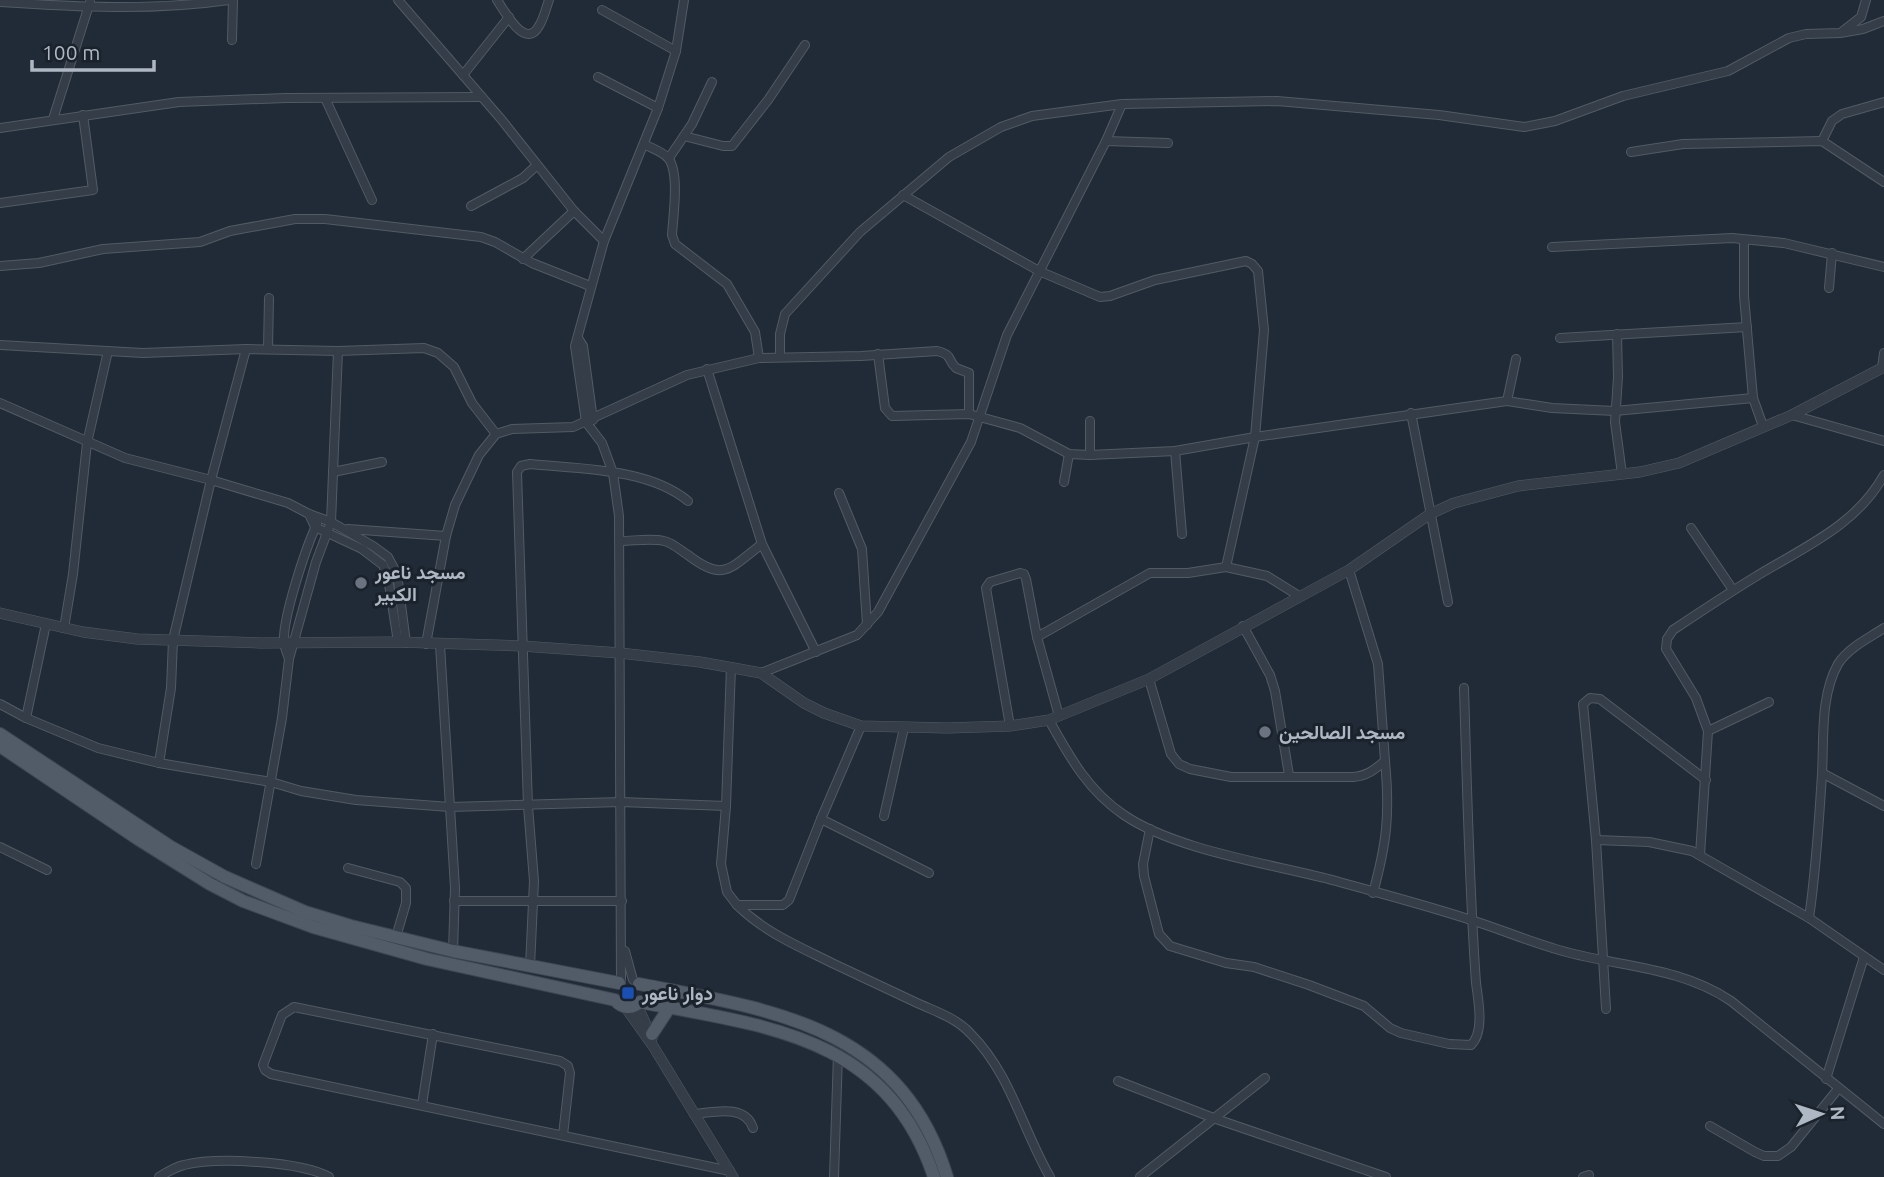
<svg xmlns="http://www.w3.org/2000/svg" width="1884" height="1177" font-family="Ubuntu,Vazirmatn,sans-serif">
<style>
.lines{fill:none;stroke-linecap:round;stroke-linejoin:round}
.minor-casing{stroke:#515b65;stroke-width:10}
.tertiary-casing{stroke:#515b65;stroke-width:11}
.primary-casing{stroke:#3d4651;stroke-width:14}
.minor{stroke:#343d48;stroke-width:8}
.tertiary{stroke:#343d48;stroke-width:10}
.primary{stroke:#525c68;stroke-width:12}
.worship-dot{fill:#6b7280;stroke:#1a222c;stroke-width:2.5}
.transit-dot{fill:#1a4fb4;stroke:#1a222c;stroke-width:2.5}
.labels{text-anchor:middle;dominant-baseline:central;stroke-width:6;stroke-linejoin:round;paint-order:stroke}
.poi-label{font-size:19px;font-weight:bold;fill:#aeb8c4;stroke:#1a222c;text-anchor:start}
</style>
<rect width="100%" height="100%" fill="#212b37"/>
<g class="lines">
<g class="minor-casing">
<g id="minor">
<polyline points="398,0 501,119 574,211 604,241"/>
<path d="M497 0C504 10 525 51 539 26 544 18 546 8 549 0"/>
<path d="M0 2C76 7 153 11 229 0"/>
<polyline points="602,10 676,51"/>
<polyline points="1843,31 1861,17 1866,0"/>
<polyline points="232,40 233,0"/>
<polyline points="463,75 509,17"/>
<polyline points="598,77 658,108"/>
<polyline points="325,98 372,200"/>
<polyline points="53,119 90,2"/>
<polyline points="0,128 179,102 286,98 482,97"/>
<polyline points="684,136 723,146 732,146 768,100 805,45"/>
<polyline points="1106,141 1168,143"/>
<polyline points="1822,141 1832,121 1842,114 1884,102"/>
<path d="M644 144C651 148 663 152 668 158 680 172 673 217 672 235L675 244 727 284 755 332 759 358"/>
<polyline points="1631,152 1683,144 1822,141 1884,182"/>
<polyline points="669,158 692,124 712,82"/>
<polyline points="903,195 1039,271 1100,297 1110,296 1155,280 1246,261 1252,264 1258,271 1264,330 1255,437 1226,567"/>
<polyline points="0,203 93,190 83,115"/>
<polyline points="471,206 523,178 537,165"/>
<polyline points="1744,240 1744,296 1753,398 1763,426"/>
<polyline points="1552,247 1732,238 1784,243 1884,267"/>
<polyline points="523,259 574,211"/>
<polyline points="0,266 39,263 103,249 200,242 230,231 295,219 325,219 481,237 495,242 532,263 590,286"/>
<polyline points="1829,288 1832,253"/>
<polyline points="1617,334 1618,377 1615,422 1622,474"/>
<polyline points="578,338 583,346 593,420"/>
<polyline points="1560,338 1747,327"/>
<polyline points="0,345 143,353 246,349 338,351 424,348 438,353 454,367 472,403 496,434"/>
<polyline points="268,349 269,298"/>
<polyline points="878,354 885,408 892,416 969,414 1020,428 1069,454 1090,455 1175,451 1255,437 1507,401 1552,408 1615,411 1753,398"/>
<polyline points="780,357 780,334 785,314 860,232 949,157 1001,127 1032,116 1122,104 1277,101 1439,115 1524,127 1555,121 1623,96 1728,71 1789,38 1806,34 1840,33 1863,29 1884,21"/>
<polyline points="1882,368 1884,353"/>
<polyline points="707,369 762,544 816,652"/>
<polyline points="1507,401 1516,359"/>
<polyline points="0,403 125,458 211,480 288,503 309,514 331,522 373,546 388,557 397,574 406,643"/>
<polyline points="1411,413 1448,602"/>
<polyline points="1792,415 1884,441"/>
<polyline points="1175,451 1182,534"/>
<polyline points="1090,455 1090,421"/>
<polyline points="333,472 382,462"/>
<polyline points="1064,482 1069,454"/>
<polyline points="839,493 862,549 867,625"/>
<polyline points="309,514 315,527 362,549 383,565 388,578 398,642"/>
<polyline points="1691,528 1733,590"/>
<polyline points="348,529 446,536"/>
<path d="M621 541C634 541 651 538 664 541 673 543 680 550 688 555 724 583 730 568 762 544"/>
<polyline points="1243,626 1270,675 1275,691 1289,775"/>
<polyline points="64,628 73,574 87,443 108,351"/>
<polyline points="1037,637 1150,573 1188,573 1226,567 1267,576 1299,596"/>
<path d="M426 644 446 536 455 505 479 455 496 434 512 429 573 427 687 375 759 358 861 356 937 351C953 355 947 359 956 368L969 373V414"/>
<polyline points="440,645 455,888 453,951"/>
<path d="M289 659C287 654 285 648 284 643 282 619 306 547 317 524"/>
<polyline points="731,667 726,806 721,864 727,892 737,905 783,905 789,900 821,819 861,726"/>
<polyline points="761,673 857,635 878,612 971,442 1007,335 1106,141 1122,104"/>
<path d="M1149 679 1171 754 1179 764 1190 769 1231 777H1353C1367 776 1374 770 1385 761L1378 664 1349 570"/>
<polyline points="0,704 26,718 98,748 159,763 271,782 301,791 356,800 450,807 621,802 726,806"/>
<polyline points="26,718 46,624"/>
<path d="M1049 720C1069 756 1088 791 1124 815 1177 851 1273 864 1336 881 1382 894 1429 906 1474 921 1506 931 1537 945 1570 953 1625 967 1682 968 1731 1001L1884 1124"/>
<polyline points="1010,726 986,588 990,582 1020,573 1024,574 1026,579 1037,637 1059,716"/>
<polyline points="1708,731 1769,702"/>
<polyline points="159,763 171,688 173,640 211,480 246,349"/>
<polyline points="1822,773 1884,806"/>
<polyline points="884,816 904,728"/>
<polyline points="821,819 929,873"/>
<path d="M1150 829 1143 864 1144 876 1159 934 1170 946 1226 963 1254 967 1309 985 1364 1006 1390 1028 1401 1033 1449 1044 1471 1045C1485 1032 1478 999 1476 983 1469 884 1467 786 1464 688"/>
<polyline points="1596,840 1649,842 1692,851 1809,918 1884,970"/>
<polyline points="0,847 47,870"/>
<path d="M1700 855 1708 731 1696 698 1666 649 1667 639 1673 630C1700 612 1727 594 1755 577 1802 548 1856 526 1884 475"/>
<polyline points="256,864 282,718 289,659 316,562 331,522 338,351"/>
<polyline points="348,868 400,882 406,888 406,903 396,937"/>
<path d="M1373 893C1387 842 1390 814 1385 761"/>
<polyline points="454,901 622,901"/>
<path d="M737 905C764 932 798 946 832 963 860 976 887 989 915 1002 934 1011 955 1017 970 1033 1011 1074 1022 1129 1050 1177"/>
<path d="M1809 918C1816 871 1819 822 1822 774 1824 739 1820 696 1838 664 1848 648 1869 638 1884 628"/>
<polyline points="625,951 633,980"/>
<path d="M530 966 534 881 528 806 517 472 521 466 530 464C579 469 648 468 688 501"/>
<polyline points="621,981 619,516 613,473 602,443 586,422 575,346 604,241 658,108 676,51 684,0"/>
<polyline points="1606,1009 1596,840 1583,704 1590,698 1600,699 1706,780"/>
<polyline points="1826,1079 1864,957"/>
<polyline points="1118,1081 1216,1119 1386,1177"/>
<polyline points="422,1105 433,1034"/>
<path d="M694 1114C715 1112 745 1104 753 1128"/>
<polyline points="1710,1126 1755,1152 1764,1156 1778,1156 1791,1147 1838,1089"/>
<polyline points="563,1135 570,1073 568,1066 560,1061 294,1007 282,1015 263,1065 265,1070 271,1074 730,1171"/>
<path d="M159 1177C167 1172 175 1167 184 1165 216 1157 300 1161 329 1177"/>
<polyline points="834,1177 838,1054"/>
<polyline points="1140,1177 1265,1078"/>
<polyline points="1583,1177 1589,1175"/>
</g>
</g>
<g class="tertiary-casing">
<g id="tertiary">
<polyline points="0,613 83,632 137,639 261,643 398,642 522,646 620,653 700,662 761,673 804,703 824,713 861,726 948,728 1010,726 1049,720 1149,679 1349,570 1430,514 1454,503 1518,486 1640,472 1679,463 1792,415 1884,367"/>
<polyline points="637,1005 652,1038"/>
<polyline points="626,1008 653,1046 733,1177"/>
</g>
</g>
<g class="primary-casing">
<g id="primary">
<polyline points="0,734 171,847 225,877 305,912 351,926 453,951 619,983"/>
<path d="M0 746 138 839 210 884 243 901 313 927 427 959 615 1000C622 1008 631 1010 640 1002 765 1026 887 1035 934 1177"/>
<path d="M639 984C774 1010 901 1026 947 1177"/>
<polyline points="652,1034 669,1008"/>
</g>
</g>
<use href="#minor" class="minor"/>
<use href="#tertiary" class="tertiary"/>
<use href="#primary" class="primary"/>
</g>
<g class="worship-dot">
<circle cx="361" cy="583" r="7"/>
<circle cx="1265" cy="732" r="7"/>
</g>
<rect class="transit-dot" x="621" y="986" width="14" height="14" rx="3.5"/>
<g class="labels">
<g class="poi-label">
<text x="375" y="572">مسجد ناعور<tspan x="375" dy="22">الكبير</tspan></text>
<text x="1279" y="732">مسجد الصالحين</text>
<text x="642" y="993">دوار ناعور</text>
</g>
</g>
<g transform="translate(1821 1114) rotate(87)" stroke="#1a222c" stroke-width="5" paint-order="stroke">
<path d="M0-5L12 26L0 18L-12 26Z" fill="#aeb8c4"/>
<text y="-10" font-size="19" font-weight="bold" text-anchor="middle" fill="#aeb8c4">N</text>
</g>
<path d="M32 60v10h122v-10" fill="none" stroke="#aeb8c4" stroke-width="3.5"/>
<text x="42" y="60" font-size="21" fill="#aeb8c4" stroke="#1a222c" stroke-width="5" paint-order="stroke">100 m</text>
</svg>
